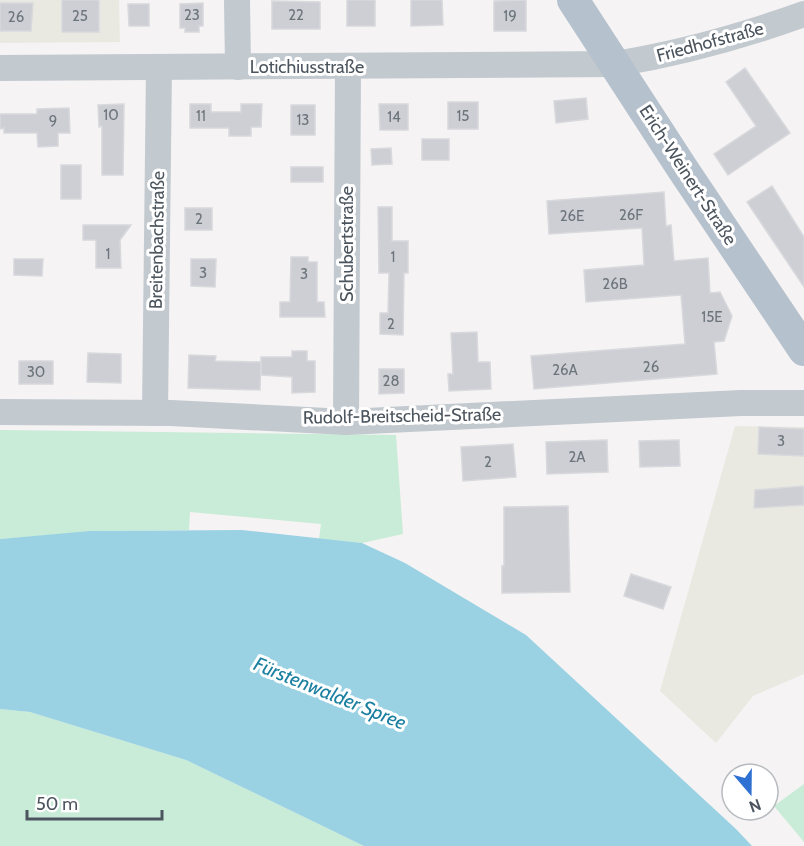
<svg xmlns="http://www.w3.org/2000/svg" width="804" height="846" font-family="Cabin,sans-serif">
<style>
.commercial{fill:#eae9e1}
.green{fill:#c8ecd7}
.water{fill:#9ad2e4}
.building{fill:#cdcfd4;stroke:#d8d9dd;stroke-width:1.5}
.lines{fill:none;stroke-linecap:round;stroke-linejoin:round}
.minor{stroke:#c2c9cf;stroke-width:26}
.major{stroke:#b6c1ce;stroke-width:32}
.labels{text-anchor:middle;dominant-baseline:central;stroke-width:6;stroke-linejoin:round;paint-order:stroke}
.number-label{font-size:15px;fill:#6c747c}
.street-label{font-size:18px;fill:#4c555e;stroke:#fff}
.water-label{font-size:20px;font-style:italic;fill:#1c80a1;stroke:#fff}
</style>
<rect width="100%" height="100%" fill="#f5f3f3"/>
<g class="commercial">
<polygon points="0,0 119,0 120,42 0,43"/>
<polygon points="735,426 804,427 804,674 753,696 716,743 660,691"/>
</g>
<g class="green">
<polygon points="0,430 396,435 403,534 362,543 319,539 321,524 190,512 189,530 102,531 0,539"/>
<polygon points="0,709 30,712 186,760 364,846 0,846"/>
<polygon points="804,784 804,842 774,806"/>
</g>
<polygon class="water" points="242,530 362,543 405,563 526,635 736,829 752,846 364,846 186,760 30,712 0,709 0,539 90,531"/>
<g class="building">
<rect x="62" y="0" width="37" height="32"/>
<rect x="347" y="0" width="28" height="26"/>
<polygon points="411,0 442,0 443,25 411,26"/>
<polygon points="526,0 526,31 494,31 494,1"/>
<polygon points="272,1 320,2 320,29 272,29"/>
<polygon points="0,3 33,3 31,31 0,31"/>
<polygon points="203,3 203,26 199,26 199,32 185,32 185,28 180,28 180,4"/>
<polygon points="128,4 149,4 149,26 129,26"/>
<polygon points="745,68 790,133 728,175 714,154 756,126 726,82"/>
<polygon points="586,98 588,119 556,123 554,101"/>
<rect x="448" y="102" width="30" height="27"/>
<polygon points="124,104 123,175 102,175 102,126 99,127 98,105"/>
<polygon points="190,104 211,104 211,112 241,112 241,104 262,104 261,127 251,127 251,136 229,136 229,128 190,128"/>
<polygon points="379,104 408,104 408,130 380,130"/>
<rect x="291" y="105" width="24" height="30"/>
<polygon points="69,108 70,133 58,133 58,146 38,147 37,133 4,133 4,128 0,129 0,114 37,114 37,109"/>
<rect x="422" y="139" width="27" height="21"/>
<polygon points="391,148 392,164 372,165 371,149"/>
<rect x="61" y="165" width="20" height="34"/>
<rect x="291" y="167" width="32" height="15"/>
<polygon points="772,186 804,237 804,287 747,202"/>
<polygon points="664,192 666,226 671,225 674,261 708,258 710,293 720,292 732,316 724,341 714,342 717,374 534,389 531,356 685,344 681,295 586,302 584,270 644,265 642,228 549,234 547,201"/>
<polygon points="378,207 392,207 392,241 408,241 408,273 404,273 403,335 380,334 380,313 388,313 389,273 379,273"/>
<rect x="185" y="208" width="27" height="22"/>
<polygon points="83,225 131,225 120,240 121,268 96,268 96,240 83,240"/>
<polygon points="291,257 308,257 308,262 317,262 317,302 324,302 325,317 280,317 280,302 290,302"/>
<polygon points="14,259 43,259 42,276 14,275"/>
<polygon points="191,259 216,259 215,287 191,286"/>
<polygon points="477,332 478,362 490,362 491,389 449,391 448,374 453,374 451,333"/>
<polygon points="292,351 307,351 307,361 315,361 315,392 292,393 292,377 261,375 261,357 292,357"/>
<polygon points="88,353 121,354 121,383 87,382"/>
<polygon points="189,355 216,356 215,361 261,362 260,390 188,388"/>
<rect x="19" y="361" width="34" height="23"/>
<polygon points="379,369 404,369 404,393 379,394"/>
<polygon points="759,427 804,429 804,456 758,454"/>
<polygon points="607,440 608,472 547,474 546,442"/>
<polygon points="679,440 680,466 640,467 639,441"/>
<polygon points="513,444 516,477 463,481 461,447"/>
<polygon points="804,486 804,505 754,508 755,490"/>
<polygon points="568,506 570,592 502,593 502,566 504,566 504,507"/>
<polygon points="631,574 671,587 663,609 624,596"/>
</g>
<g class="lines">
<g class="minor">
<polyline points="237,0 238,67"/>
<path d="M0 68 615 64C683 53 740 37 804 14"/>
<polyline points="0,412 171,413 346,422 741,403 804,403"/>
<polyline points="155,413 159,67"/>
<polyline points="346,422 348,67"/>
</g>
<polyline class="major" points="573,0 682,168 804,350"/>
</g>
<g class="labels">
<g class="number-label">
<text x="192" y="15">23</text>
<text x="296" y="15">22</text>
<text x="80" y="16">25</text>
<text x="510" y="16">19</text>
<text x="16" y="17">26</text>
<text x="111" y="115">10</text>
<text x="201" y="116">11</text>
<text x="463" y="116">15</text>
<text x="394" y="117">14</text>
<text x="303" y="120">13</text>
<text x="53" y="121">9</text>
<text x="631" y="215">26F</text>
<text x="572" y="216">26E</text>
<text x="199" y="219">2</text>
<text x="108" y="254">1</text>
<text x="393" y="257">1</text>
<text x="203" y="273">3</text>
<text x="304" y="274">3</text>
<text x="615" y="284">26B</text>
<text x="712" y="317">15E</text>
<text x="391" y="324">2</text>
<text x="651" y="367">26</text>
<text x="565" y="370">26A</text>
<text x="36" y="372">30</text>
<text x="391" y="381">28</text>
<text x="781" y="441">3</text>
<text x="577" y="457">2A</text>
<text x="488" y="462">2</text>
</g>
<g class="street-label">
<text transform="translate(710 42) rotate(-15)">Friedhofstraße</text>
<text x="307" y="67">Lotichiusstraße</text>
<text transform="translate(688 175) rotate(57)">Erich-Weinert-Straße</text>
<text transform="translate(157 240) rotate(-89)">Breitenbachstraße</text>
<text transform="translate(347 244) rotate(-90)">Schubertstraße</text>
<text transform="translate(402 416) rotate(-1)">Rudolf-Breitscheid-Straße</text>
</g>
<g class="water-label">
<text transform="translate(330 693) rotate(22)">Fürstenwalder Spree</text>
</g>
</g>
<g transform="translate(750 792) rotate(160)"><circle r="28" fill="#ffffff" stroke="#b7bbbf" stroke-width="1.5"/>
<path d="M0-4.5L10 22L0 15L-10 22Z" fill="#2f70d3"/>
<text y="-9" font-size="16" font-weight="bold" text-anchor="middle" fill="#4c555e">N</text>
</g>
<path d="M27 810v9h135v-9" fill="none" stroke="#4c555e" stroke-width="3"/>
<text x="36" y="810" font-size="18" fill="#4c555e" stroke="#ffffff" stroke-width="4.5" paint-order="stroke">50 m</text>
</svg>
